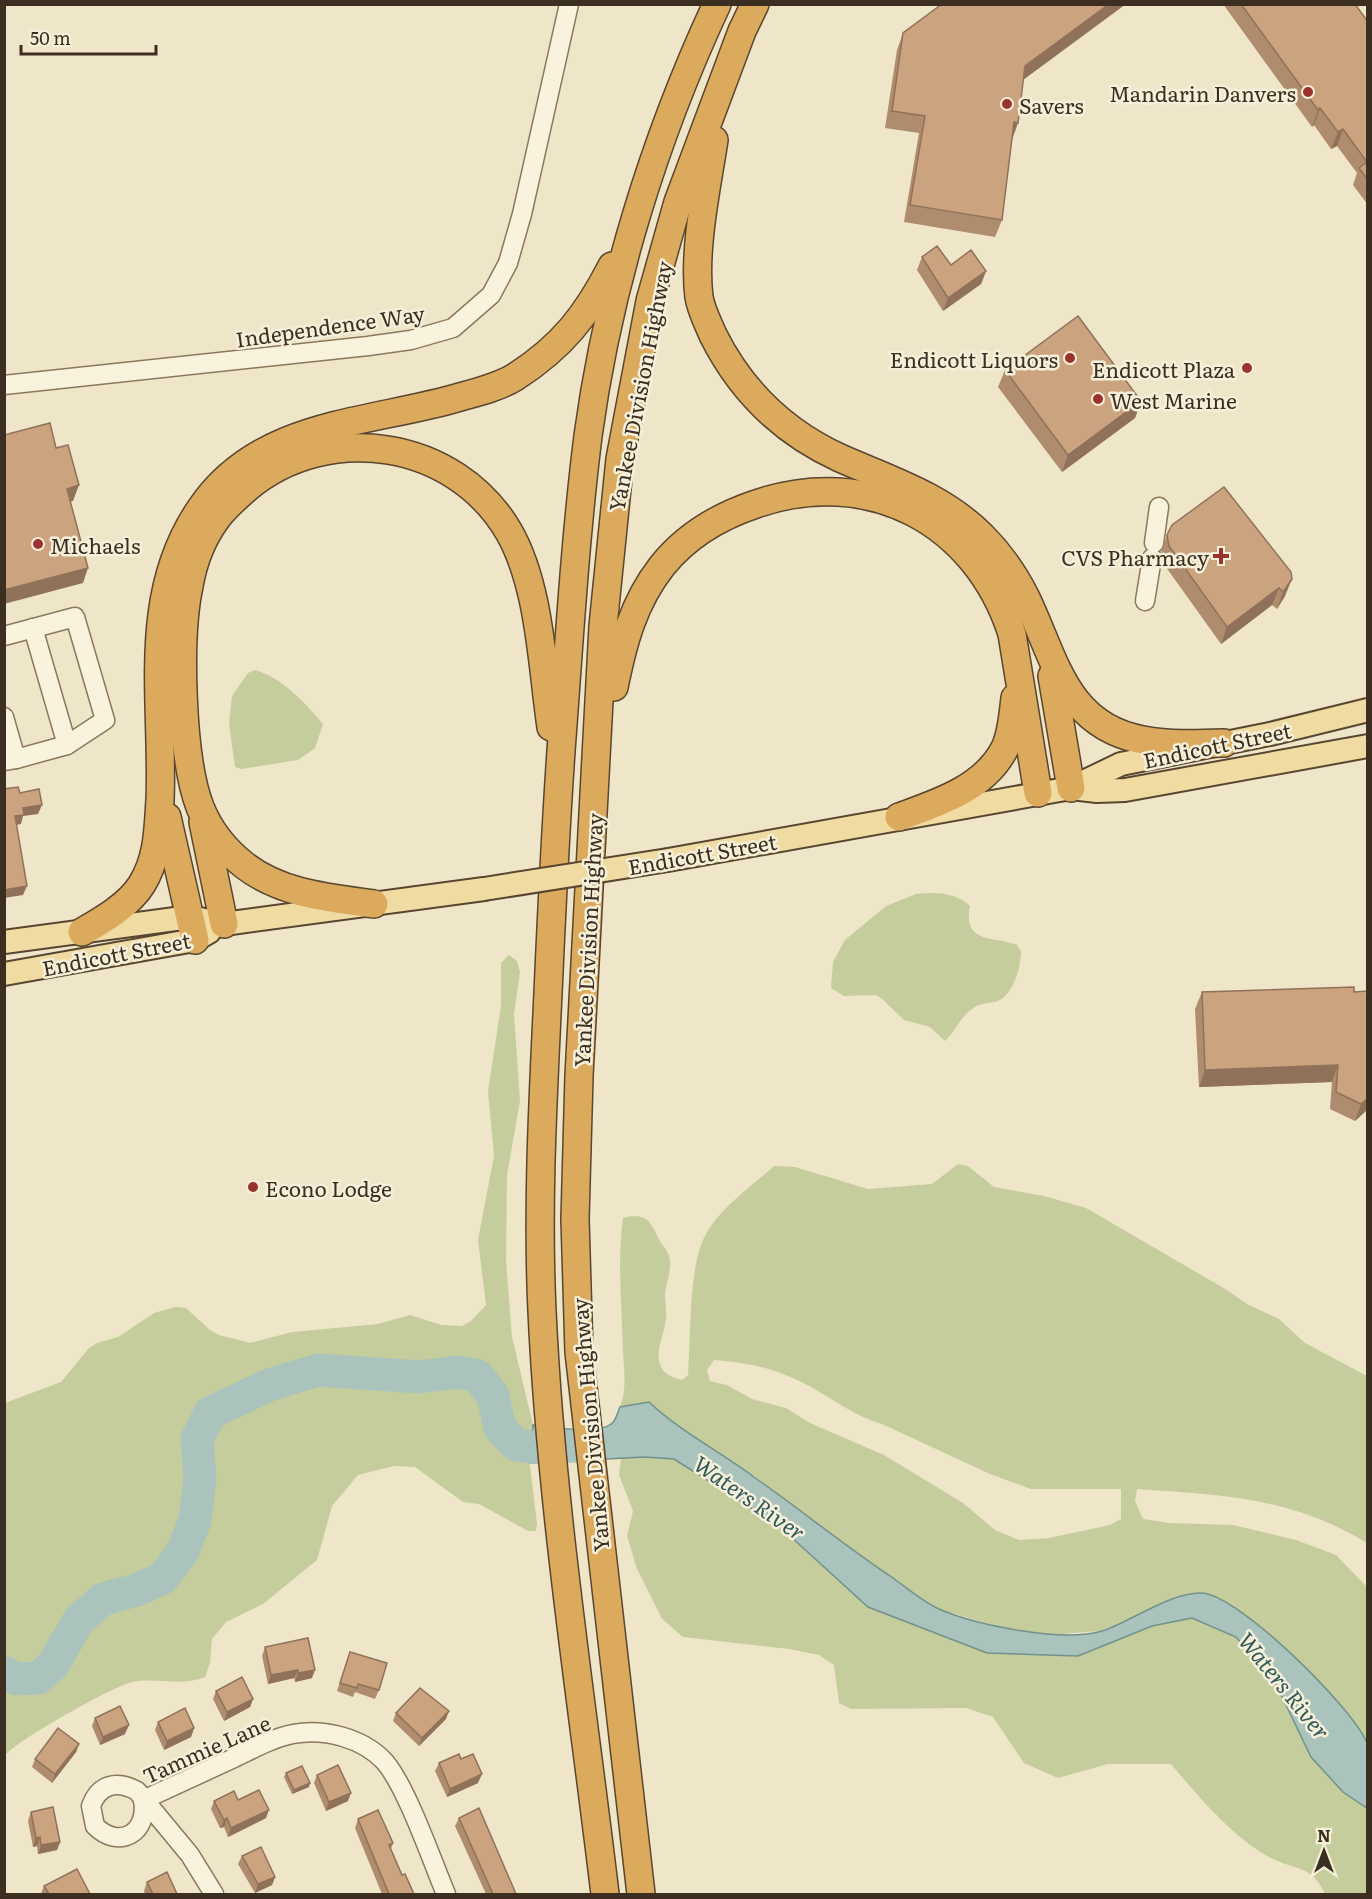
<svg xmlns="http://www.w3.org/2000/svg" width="1372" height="1899" font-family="Literata,serif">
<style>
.green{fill:#c5cd9c;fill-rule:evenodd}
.water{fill:#aac3bd;stroke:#70928b;stroke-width:1.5}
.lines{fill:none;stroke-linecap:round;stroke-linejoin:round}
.river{stroke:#aac3bd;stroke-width:33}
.minor-casing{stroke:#8b785d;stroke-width:21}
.major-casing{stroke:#594631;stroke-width:26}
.highway-casing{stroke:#594631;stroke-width:30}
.minor{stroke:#f9f2dd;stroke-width:18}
.major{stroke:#f0dca2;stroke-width:22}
.highway{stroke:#dcaa5c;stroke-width:27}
.major-bridge-casing{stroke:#594631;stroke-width:26;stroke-linecap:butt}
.major-bridge{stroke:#f0dca2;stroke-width:22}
.wall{fill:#af8c6d}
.shaded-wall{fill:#8f7259}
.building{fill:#cca37f;stroke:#8f7259;stroke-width:1.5}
.poi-dot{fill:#9a332e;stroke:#f6efd9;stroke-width:2}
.labels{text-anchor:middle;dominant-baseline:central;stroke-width:5;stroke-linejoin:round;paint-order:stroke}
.poi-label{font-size:21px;fill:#3c2f21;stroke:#f6efd9;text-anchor:end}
.street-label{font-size:21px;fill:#3c2f21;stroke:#f6efd9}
.water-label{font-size:22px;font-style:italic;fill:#305b5b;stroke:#f6efd9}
</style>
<rect width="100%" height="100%" fill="#efe5c9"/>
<g class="green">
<path d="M255 670C283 678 305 703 323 724L315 748 298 760 241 769 235 767 229 724 232 696 248 673Z"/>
<path d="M916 894C934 892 956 892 970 906 964 935 981 938 1003 941 1008 942 1011 944 1016 944L1021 951C1021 966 1014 994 998 1001 989 1004 980 1002 972 1009 960 1017 956 1031 945 1041L930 1027 904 1020 881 998 875 995 844 996 831 988 833 962 845 940 886 906Z"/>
<path d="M509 955 517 961 520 972 514 1014 520 1101 507 1175 506 1261 512 1337 533 1425 530 1465 537 1524 536 1531H528L479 1504 463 1502 415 1467 394 1466 358 1475 332 1506 317 1560 263 1604 226 1622 212 1639 210 1663 205 1677C180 1687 157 1677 132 1682 114 1686 13 1742 5 1756V1403L61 1382 89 1348 97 1343 118 1337 154 1313 175 1307 186 1308 210 1330 219 1335 250 1343 292 1332 378 1324 410 1315 441 1325 462 1326 471 1321 486 1305 478 1240 494 1156 488 1091 501 1006V963Z"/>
<path d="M958 1164 968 1166 994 1187 1044 1196 1086 1208 1227 1290 1247 1304 1279 1319 1305 1343 1367 1376V1543C1292 1497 1222 1495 1137 1489L1135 1501 1143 1519 1170 1523 1233 1525 1296 1540 1336 1555 1368 1588 1367 1745 1352 1719 1220 1598 1201 1593 1174 1599 1100 1631 1048 1635 997 1626 938 1609 849 1549 753 1475 670 1422 649 1402 620 1407C627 1390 624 1371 623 1352 622 1307 617 1263 623 1218 639 1213 649 1217 656 1233 659 1241 664 1246 668 1253 674 1265 666 1282 665 1295 665 1302 667 1310 666 1318 665 1332 657 1346 659 1360 661 1373 670 1377 682 1380L688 1375C691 1337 688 1266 706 1234 721 1207 752 1186 774 1166L795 1167 868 1189 932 1184ZM714 1360C743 1362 769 1367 795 1379 825 1392 850 1415 882 1424L990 1474 1031 1489H1121V1519L1110 1525 1049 1538 1019 1540 995 1530 963 1503 884 1455 810 1423 786 1408 752 1399 727 1385 710 1381 707 1370Z"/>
<path d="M644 1457 674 1459 778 1525 868 1607 1078 1656 1152 1626 1192 1618 1236 1637 1274 1680 1311 1757 1343 1792 1367 1808V1894H1325C1313 1866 1295 1870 1271 1858 1234 1839 1197 1795 1171 1764H1108L1058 1778 1024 1763 993 1717 966 1708 851 1709 839 1703 834 1665 819 1655 789 1649 683 1637 662 1619 637 1569 627 1536 633 1511 619 1475 621 1458Z"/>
</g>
<path class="water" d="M649 1402C681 1432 719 1451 754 1477 801 1510 845 1546 893 1578 907 1588 923 1602 939 1609 976 1625 1063 1643 1102 1631 1132 1621 1171 1592 1202 1593 1239 1595 1353 1708 1367 1743 1372 1757 1367 1792 1367 1808L1343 1792 1311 1757 1274 1680 1236 1637 1192 1618 1152 1626 1078 1656 987 1653 868 1607 778 1525 674 1459 644 1457 530 1463 533 1425C550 1427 597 1435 611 1424 616 1421 617 1413 620 1407Z"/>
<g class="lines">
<polyline class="river" points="4,1672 16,1679 38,1678 53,1665 79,1620 103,1599 137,1590 163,1578 183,1551 195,1520 200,1479 197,1439 210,1413 269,1385 318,1370 419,1377 459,1372 478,1376 493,1396 500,1428 516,1445 539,1448 574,1446"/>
<g class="minor-casing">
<g id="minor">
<polyline points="4,385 368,346 411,340 453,328 491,295 508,263 522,214 569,4"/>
<polyline points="1154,543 1159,507"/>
<polyline points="1145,601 1152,558"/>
<polyline points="33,628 67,745"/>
<polyline points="4,636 75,617 105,720 67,745 16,759"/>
<polyline points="4,717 16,759 5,761"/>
<path d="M143 1800C173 1786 203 1772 234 1758 253 1749 272 1738 293 1734 324 1728 363 1738 385 1762 407 1788 432 1861 446 1894"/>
<path d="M143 1800C149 1833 119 1850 95 1826L91 1806C99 1784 117 1780 137 1791L190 1855 214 1894"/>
</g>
</g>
<g class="major-casing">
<g id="major">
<polyline points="1071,788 1121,764 1270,734 1368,710"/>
<polyline points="668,860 1071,788 1097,791 1125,790 1368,746"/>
<polyline points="4,942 190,917 224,924 484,889"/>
<polyline points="4,974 195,940 209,932"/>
</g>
</g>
<g class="highway-casing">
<g id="highway">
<path d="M714 140C707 186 693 250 699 297 701 310 708 323 713 335 741 391 783 432 840 458 890 480 942 496 982 536 1000 554 1014 574 1026 598 1055 658 1065 726 1143 740 1170 745 1197 744 1224 743"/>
<polyline points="1052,676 1071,788"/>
<path d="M614 687C623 643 633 603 662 566 686 536 720 516 756 504 868 465 976 521 1012 634L1038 793"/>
<polyline points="167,817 195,940"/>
<path d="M899 817C938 803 985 788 1005 748 1012 733 1013 714 1015 698"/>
<polyline points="203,822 224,924"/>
<path d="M374 904C330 898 281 894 244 865 225 850 209 830 200 807 181 758 178 637 189 586 193 562 203 537 217 518 225 507 237 497 247 488 327 421 455 439 509 532 540 586 542 666 551 727"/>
<path d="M82 932C103 920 129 905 142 884 158 858 158 830 160 800 164 700 140 596 201 508 260 421 369 424 460 397 478 392 499 387 515 377 562 347 587 315 612 266"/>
<path d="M605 1894C582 1701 551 1506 542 1311 537 1205 543 1099 548 993 552 904 556 814 563 724 570 628 576 532 588 436 608 288 654 139 717 4"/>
<polyline points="641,1894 579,1352 575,1219 579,1076 603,626 620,459 650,301 678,202 742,31 755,4"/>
</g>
</g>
<use href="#minor" class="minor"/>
<use href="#major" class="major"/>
<use href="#highway" class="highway"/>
<g class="major-bridge-casing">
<polyline id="major-bridge" points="484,889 668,860"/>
</g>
<use href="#major-bridge" class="major-bridge"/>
</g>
<g class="wall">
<polygon points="1223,4 1355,4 1368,22 1368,205 1353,185 1357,173 1337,146 1331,149 1314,125 1312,127"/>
<polygon points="903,33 1023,80 1012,140 1002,220 995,237 904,222 919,133 885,128 897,50"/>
<polygon points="922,257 951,265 986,271 981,284 943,311 917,270"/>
<polygon points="1005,370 1141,401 1135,418 1062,472 998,387"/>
<polygon points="1224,487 1285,596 1277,609 1272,605 1221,644 1163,563 1161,552 1167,535"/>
<polygon points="1354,987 1368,1109 1355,1121 1330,1109 1332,1082 1199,1087 1195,1009 1202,992"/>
<polygon points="265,1647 312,1678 295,1682 294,1678 268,1684 262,1656"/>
<polygon points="347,1660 379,1690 375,1699 355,1692 353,1697 337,1691"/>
<polygon points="216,1691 253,1699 250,1707 224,1721 213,1699"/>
<polygon points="396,1713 446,1719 419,1746 393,1721"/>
<polygon points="95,1718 125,1734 100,1745 92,1726"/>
<polygon points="158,1722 194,1728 191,1737 164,1750 155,1730"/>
<polygon points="79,1744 76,1752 52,1783 32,1767 35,1759"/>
<polygon points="461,1759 478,1783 447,1797 435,1771 439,1763"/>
<polygon points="286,1773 309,1787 292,1794 284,1777"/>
<polygon points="317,1775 348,1801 326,1811 314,1783"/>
<polygon points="238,1800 266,1818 228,1837 224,1827 220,1828 211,1809 214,1801"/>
<polygon points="31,1812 60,1842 57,1850 38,1854 37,1846 33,1847 28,1821"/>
<polygon points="459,1818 516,1894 486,1894 455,1826"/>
<polygon points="358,1819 393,1843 391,1849 402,1875 414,1894 382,1894 355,1828"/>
<polygon points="242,1856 275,1877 272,1885 255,1893 238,1864"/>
<polygon points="147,1882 177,1894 145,1894 144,1891"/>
<polygon points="44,1886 90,1894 41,1894"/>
</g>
<g class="shaded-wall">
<polygon points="1109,4 1126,4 1019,83 1025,66"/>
<polygon points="1320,108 1314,125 1312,127 1318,110"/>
<polygon points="1014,122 1018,123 1012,140"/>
<polygon points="1343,129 1337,146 1331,149 1338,132"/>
<polygon points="986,271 981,284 943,311 948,298"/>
<polygon points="1141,401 1135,418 1062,472 1068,455"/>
<polygon points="79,485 73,501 62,504 67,489"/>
<polygon points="88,568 83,583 4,604 4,590"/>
<polygon points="1292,579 1285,596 1277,609 1283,592"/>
<polygon points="1279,588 1272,605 1221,644 1227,627"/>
<polygon points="42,805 38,814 23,816 21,824 11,826 15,816 23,808"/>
<polygon points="27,886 23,895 4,898 4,890"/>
<polygon points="1338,1065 1332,1082 1199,1087 1205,1070"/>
<polygon points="1368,1098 1368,1109 1355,1121 1361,1104"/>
<polygon points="298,1670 294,1678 268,1684 271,1675"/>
<polygon points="315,1670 312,1678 295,1682 298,1673"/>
<polygon points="253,1699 250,1707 224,1721 227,1712"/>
<polygon points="449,1711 446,1719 419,1746 422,1738"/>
<polygon points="129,1725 125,1734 100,1745 103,1737"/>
<polygon points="194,1728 191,1737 164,1750 167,1741"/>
<polygon points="79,1744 76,1752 52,1783 55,1774"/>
<polygon points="482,1774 478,1783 447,1797 450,1789"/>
<polygon points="310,1783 309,1787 292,1794 294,1790"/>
<polygon points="351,1793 348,1801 326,1811 329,1802"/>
<polygon points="269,1810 266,1818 228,1837 231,1828"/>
<polygon points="227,1818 224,1827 220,1828 224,1820"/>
<polygon points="40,1837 37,1846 33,1847 36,1838"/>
<polygon points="60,1842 57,1850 38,1854 41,1845"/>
<polygon points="275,1877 272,1885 255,1893 258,1884"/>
</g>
<g class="building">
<polygon points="942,4 1109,4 1025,66 1018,123 1014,122 1002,220 910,205 925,116 892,111 903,33"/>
<polygon points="1241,4 1355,4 1368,22 1368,180 1359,168 1367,162 1343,129 1338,132 1320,108 1318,110"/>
<polygon points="937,246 951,265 971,250 986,271 948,298 922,257"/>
<polygon points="1078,316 1141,401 1068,455 1005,370"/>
<polygon points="50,423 56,448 68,445 79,485 67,489 88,568 4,590 4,435"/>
<polygon points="1224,487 1291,572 1292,579 1283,592 1279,588 1227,627 1169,546 1167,535 1172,525"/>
<polygon points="18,787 20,793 39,789 42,805 23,808 24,815 15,816 27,886 4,890 4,789"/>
<polygon points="1354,987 1354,992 1368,991 1368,1098 1361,1104 1336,1092 1338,1065 1205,1070 1202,992"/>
<polygon points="308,1638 315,1670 298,1673 298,1670 271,1675 265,1647"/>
<polygon points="350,1652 387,1663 379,1690 358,1684 357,1688 340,1683"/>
<polygon points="242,1677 253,1699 227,1712 216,1691"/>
<polygon points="420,1688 449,1711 422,1738 396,1713"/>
<polygon points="120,1706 129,1725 103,1737 95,1718"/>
<polygon points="185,1708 194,1728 167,1741 158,1722"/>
<polygon points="58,1728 79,1744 55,1774 35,1759"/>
<polygon points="459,1754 461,1759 473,1754 482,1774 450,1789 439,1763"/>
<polygon points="338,1765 351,1793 329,1802 317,1775"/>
<polygon points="302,1766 310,1783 294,1790 286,1773"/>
<polygon points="259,1790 269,1810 231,1828 227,1818 224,1820 214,1801 234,1791 238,1800"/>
<polygon points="53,1807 60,1842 41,1845 40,1837 36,1838 31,1812"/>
<polygon points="479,1808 516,1894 493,1894 459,1818"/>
<polygon points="378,1810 393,1843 389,1845 402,1875 405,1874 414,1894 389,1894 358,1819"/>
<polygon points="261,1847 275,1877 258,1884 242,1856"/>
<polygon points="77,1869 90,1894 49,1894 44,1886"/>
<polygon points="167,1872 177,1894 153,1894 147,1882"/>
</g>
<g class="poi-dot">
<circle cx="1308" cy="92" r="6"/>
<circle cx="1007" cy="104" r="6"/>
<circle cx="1070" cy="358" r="6"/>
<circle cx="1247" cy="368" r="6"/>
<circle cx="1098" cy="399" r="6"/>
<circle cx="38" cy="544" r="6"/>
<path d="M1218 547h6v6h6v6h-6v6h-6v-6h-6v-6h6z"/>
<circle cx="253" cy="1187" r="6"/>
</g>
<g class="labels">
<g class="poi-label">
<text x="1296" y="92">Mandarin Danvers</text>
<text x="1019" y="104" text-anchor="start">Savers</text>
<text x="1058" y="358">Endicott Liquors</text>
<text x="1235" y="368">Endicott Plaza</text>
<text x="1110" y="399" text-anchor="start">West Marine</text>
<text x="50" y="544" text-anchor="start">Michaels</text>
<text x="1209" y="556">CVS Pharmacy</text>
<text x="265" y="1187" text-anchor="start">Econo Lodge</text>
</g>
<g class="street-label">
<text transform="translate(330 325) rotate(-8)">Independence Way</text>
<text transform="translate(639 386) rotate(-79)">Yankee Division Highway</text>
<text transform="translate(1217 744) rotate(-12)">Endicott Street</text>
<text transform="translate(702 853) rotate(-10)">Endicott Street</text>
<text transform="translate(587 940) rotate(-87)">Yankee Division Highway</text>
<text transform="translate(116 953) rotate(-11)">Endicott Street</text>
<text transform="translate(589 1425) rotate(-95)">Yankee Division Highway</text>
<text transform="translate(206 1748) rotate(-24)">Tammie Lane</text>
</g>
<g class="water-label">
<text transform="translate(750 1497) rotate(35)">Waters River</text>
<text transform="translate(1285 1685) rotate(51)">Waters River</text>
</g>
</g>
<rect width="1372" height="1899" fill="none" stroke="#3c2f21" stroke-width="12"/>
<g transform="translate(1324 1851)" stroke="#f6efd9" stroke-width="4.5" paint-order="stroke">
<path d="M0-4.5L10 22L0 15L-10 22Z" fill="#3c2f21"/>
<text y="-9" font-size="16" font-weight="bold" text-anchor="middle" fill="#3c2f21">N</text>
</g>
<path d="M21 45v9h135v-9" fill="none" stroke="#3c2f21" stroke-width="3"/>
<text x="30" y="45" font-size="18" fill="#3c2f21" stroke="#f6efd9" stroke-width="4.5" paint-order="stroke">50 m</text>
</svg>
